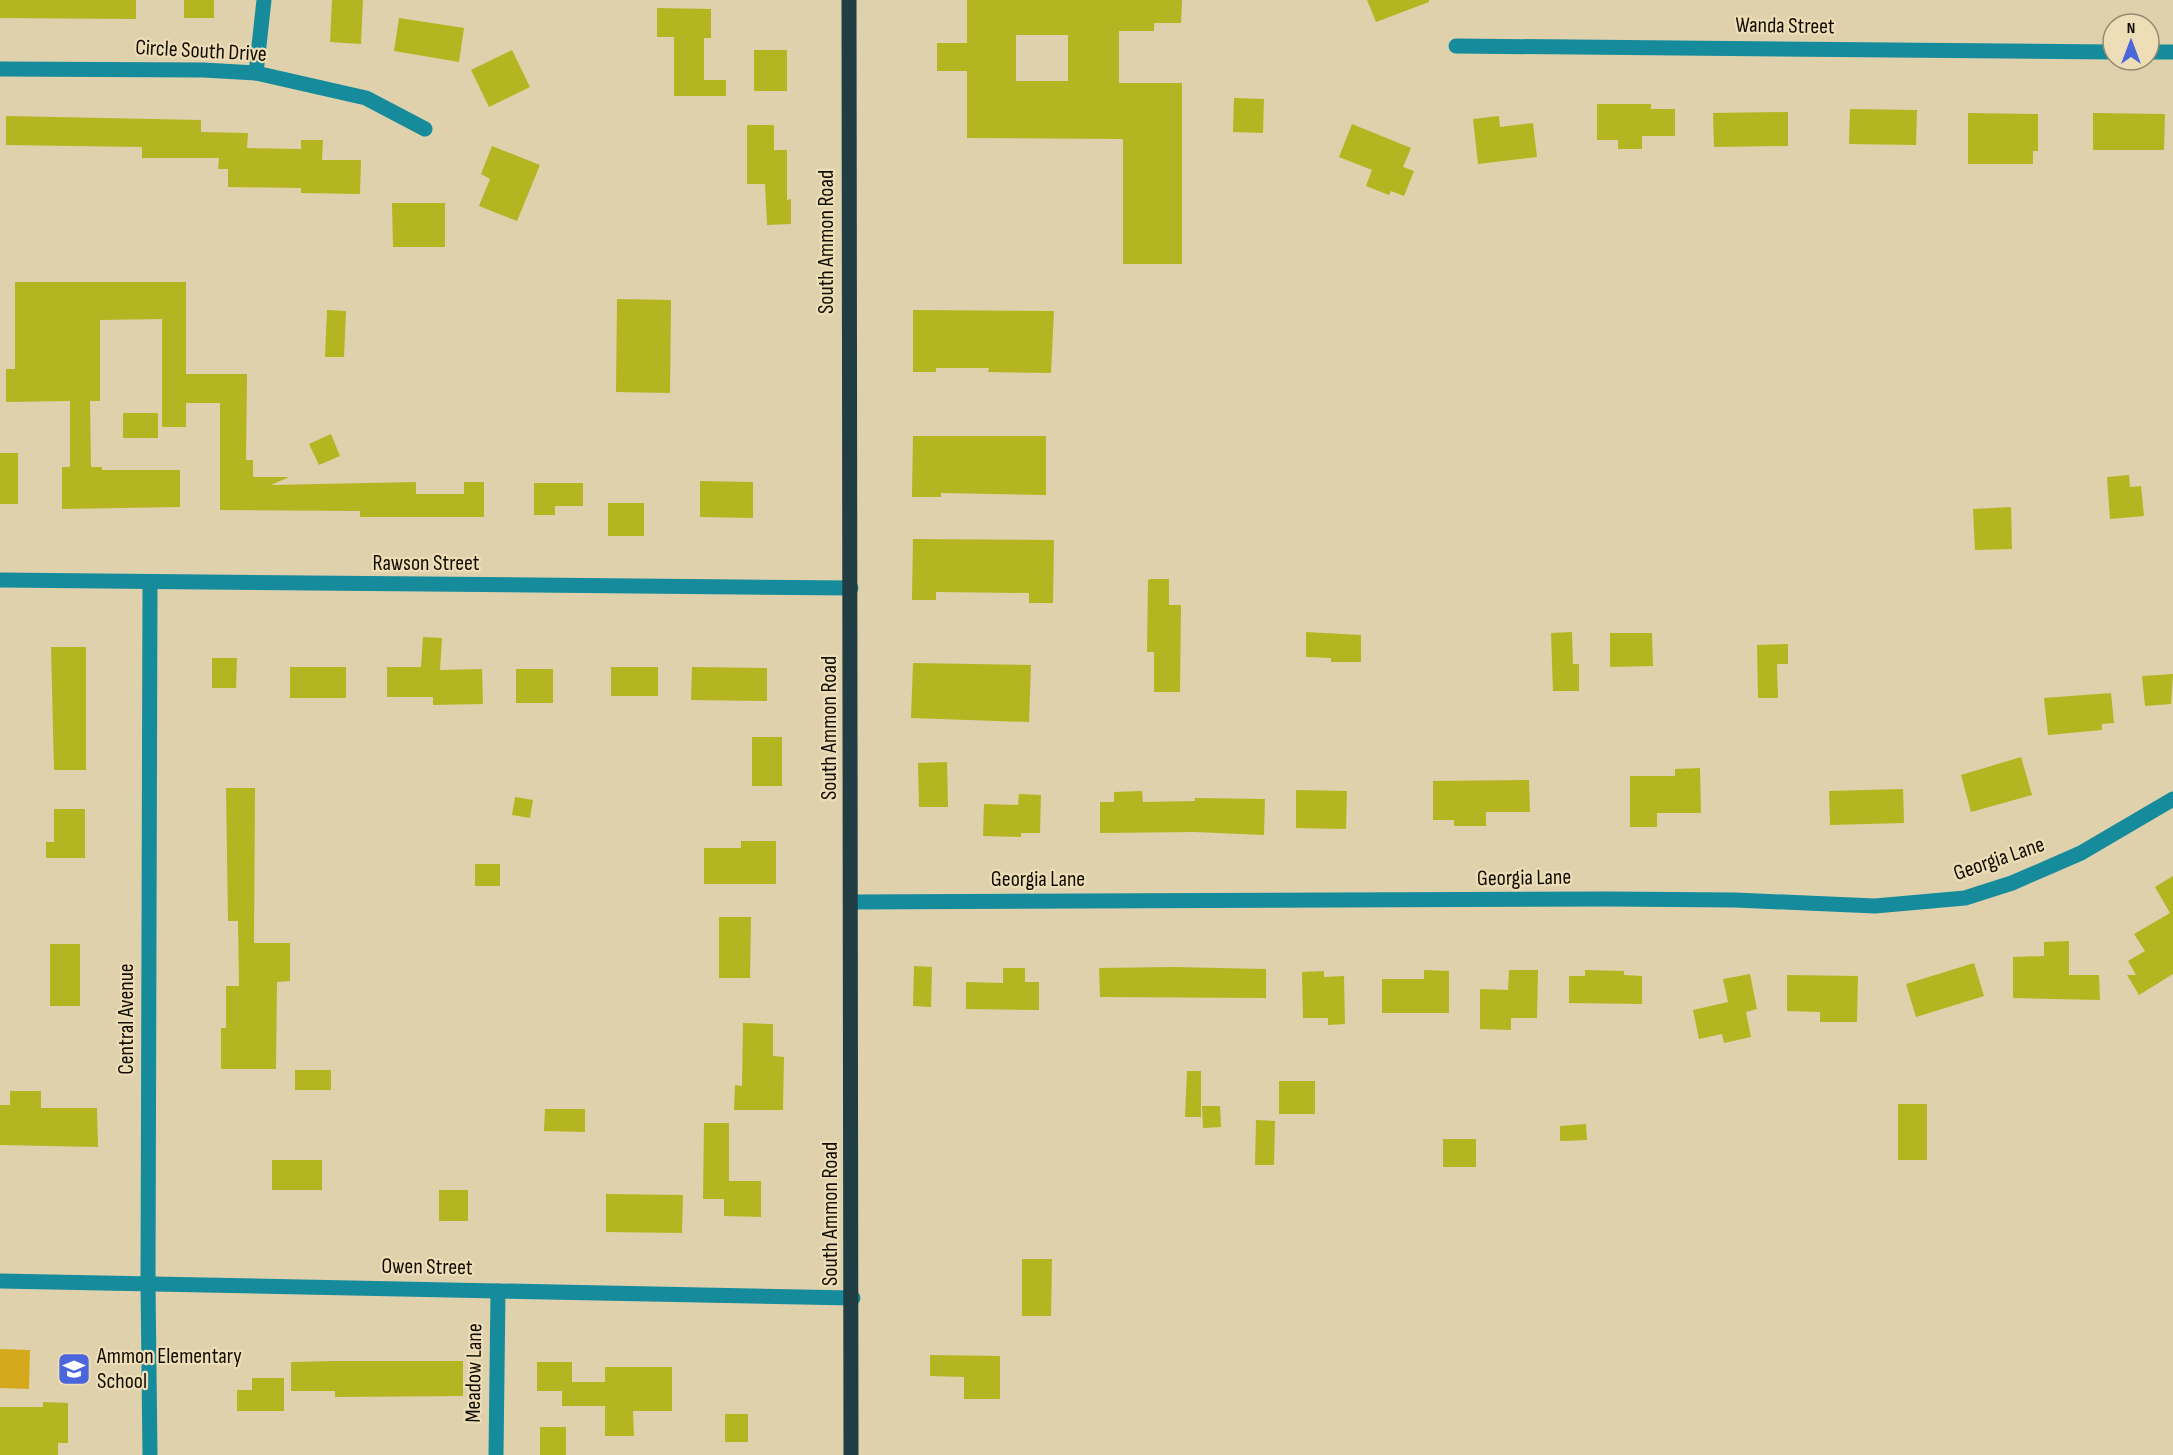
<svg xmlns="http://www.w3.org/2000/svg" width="2173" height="1455" font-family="'Sofia Sans Condensed',sans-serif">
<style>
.green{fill:#d4aa1c}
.building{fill:#b4b520;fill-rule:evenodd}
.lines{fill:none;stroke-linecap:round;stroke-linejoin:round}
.minor{stroke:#168b9c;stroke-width:15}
.major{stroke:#203d43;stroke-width:15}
.labels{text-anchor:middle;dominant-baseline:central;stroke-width:4.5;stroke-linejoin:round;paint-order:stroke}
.street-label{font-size:22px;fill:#120d02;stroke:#eddeb8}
.poi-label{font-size:22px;fill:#120d02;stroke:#eddeb8;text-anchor:start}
</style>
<rect width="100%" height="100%" fill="#dfd1ac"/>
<polygon class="green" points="0,1349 30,1350 29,1389 0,1388"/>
<g class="building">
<polygon points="0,0 136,0 136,19 0,18"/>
<rect x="184" y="0" width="30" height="18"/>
<polygon points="332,0 363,0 361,44 330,42"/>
<path d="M967 0H1182L1181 23H1154V31H1119V83H1182V264H1123V139L967 138V71H937V43H967ZM1016 35H1068V81H1016Z"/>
<polygon points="1367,0 1429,0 1429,2 1376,22"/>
<polygon points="657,8 711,9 711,38 704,38 704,80 726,80 726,96 674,96 674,37 657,37"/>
<polygon points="399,18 464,28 459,62 394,51"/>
<polygon points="512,50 530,87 489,107 471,70"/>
<rect x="754" y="50" width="33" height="41"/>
<polygon points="1234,98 1264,99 1263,133 1233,132"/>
<polygon points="1597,104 1651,104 1651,109 1675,109 1675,136 1642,136 1642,149 1618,149 1618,140 1597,140"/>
<polygon points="1850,109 1917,110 1916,145 1849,144"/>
<polygon points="1788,112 1788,146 1714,147 1713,113"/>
<polygon points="1968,113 2038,114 2038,151 2033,151 2033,164 1968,164"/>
<polygon points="2093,113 2165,114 2164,150 2093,150"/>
<polygon points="6,116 201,120 201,132 248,133 247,148 301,149 301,140 323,140 322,160 361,160 360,194 301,193 301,188 228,187 228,169 218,169 219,158 142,158 142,147 6,145"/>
<polygon points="1499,116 1500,127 1533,123 1537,157 1478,164 1473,119"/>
<polygon points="1352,124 1411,148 1403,167 1414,171 1404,196 1391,191 1389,195 1366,186 1372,170 1339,157"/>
<polygon points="747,125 774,125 774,150 787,150 787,200 791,199 791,224 767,225 765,184 747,184"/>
<polygon points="492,146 540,165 517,221 479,206 490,179 481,174"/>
<polygon points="392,203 445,203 445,247 393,247"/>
<polygon points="15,282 186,282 186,374 247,374 246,460 253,460 253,477 289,477 271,485 416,482 416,494 464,494 464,482 484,482 484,517 360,517 360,511 220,510 220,403 186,403 186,427 162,427 162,319 100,320 100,401 90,401 91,467 102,467 102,470 180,470 180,507 62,509 62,467 70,467 70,401 6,402 6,369 15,369"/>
<polygon points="617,299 671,300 670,393 616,392"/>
<polygon points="327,310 346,311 344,357 325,357"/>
<polygon points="913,310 1054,311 1051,373 988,372 989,368 936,368 936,372 913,372"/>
<rect x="123" y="413" width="35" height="25"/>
<polygon points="331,434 340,456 319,465 309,444"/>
<polygon points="913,436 1046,436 1046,495 941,493 941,497 912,497"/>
<rect x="0" y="453" width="18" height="51"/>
<polygon points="2129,475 2130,487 2141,486 2144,516 2110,519 2107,477"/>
<polygon points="700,481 753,482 753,518 700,517"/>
<polygon points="534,483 583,483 583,506 555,506 555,515 534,515"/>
<rect x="608" y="503" width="36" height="33"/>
<polygon points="2011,507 2012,549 1975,550 1973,509"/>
<polygon points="913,539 1054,540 1053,603 1029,603 1029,593 936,592 936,600 912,600"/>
<polygon points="1151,579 1169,579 1169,605 1181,605 1180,692 1154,692 1154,652 1147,652 1148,580"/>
<polygon points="1306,632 1361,635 1361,662 1331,662 1331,658 1306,657"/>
<polygon points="1572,632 1573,664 1579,664 1579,691 1553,691 1551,633"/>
<polygon points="1610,633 1652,633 1653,666 1610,667"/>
<polygon points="423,637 442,638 440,670 482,669 483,704 433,705 433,697 387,697 387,667 421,667"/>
<polygon points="1788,644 1788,664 1777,664 1778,698 1758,698 1757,645"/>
<polygon points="51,647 86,647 86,770 54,770"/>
<polygon points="212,658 237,658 236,688 212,688"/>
<polygon points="913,663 1031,665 1029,722 911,718"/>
<rect x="290" y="667" width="56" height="31"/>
<rect x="611" y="667" width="47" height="29"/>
<polygon points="692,667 767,668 767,701 691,700"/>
<rect x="516" y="669" width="37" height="34"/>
<polygon points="2173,674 2171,704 2145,706 2142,676"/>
<polygon points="2111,693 2114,723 2102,724 2102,730 2048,735 2044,698"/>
<rect x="752" y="737" width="30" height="49"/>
<polygon points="2021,757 2032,795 1971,812 1961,775"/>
<polygon points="947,762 948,807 919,807 918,763"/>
<polygon points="1700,768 1701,813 1657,813 1657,827 1630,827 1630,776 1675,776 1675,769"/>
<polygon points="1529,780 1530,812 1486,812 1486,826 1454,826 1454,820 1433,820 1433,781"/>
<polygon points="226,788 255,788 254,943 290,943 290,981 277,982 276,1069 221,1069 221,1028 226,1028 226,986 239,986 238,921 228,921"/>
<polygon points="1903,789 1904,823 1830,825 1829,791"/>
<polygon points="1296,790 1347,791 1346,829 1296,828"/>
<polygon points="1142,791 1143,802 1195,801 1195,798 1265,799 1264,835 1194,832 1100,833 1100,802 1114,802 1114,792"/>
<polygon points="1019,794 1041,795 1040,833 1021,833 1021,837 983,836 984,804 1018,805"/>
<polygon points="515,797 533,800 530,818 512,815"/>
<polygon points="54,809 85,809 85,858 46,858 46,842 54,842"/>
<polygon points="741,841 776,841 776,884 704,884 704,848 741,848"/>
<rect x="475" y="864" width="25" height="22"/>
<polygon points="2173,876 2173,974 2139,995 2127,975 2136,975 2128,961 2145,951 2134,934 2170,913 2155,887"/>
<polygon points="719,917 751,917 750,978 719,978"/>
<polygon points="2069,941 2069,975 2099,975 2100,1000 2013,998 2013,957 2044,956 2044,942"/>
<rect x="50" y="944" width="30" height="62"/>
<polygon points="1974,963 1984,996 1916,1017 1906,984"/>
<polygon points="914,966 932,967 931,1007 913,1006"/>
<polygon points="1172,967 1266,969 1266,998 1100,997 1099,968"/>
<polygon points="1003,968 1025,968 1025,982 1039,982 1039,1010 966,1009 966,982 1003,983"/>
<polygon points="1424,970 1449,971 1449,1013 1382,1013 1382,979 1424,979"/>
<polygon points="1509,970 1538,970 1537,1018 1511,1018 1511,1030 1480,1029 1480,989 1508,990"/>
<polygon points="1585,970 1624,971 1624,975 1642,976 1642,1004 1569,1003 1569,976 1585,976"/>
<polygon points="1324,971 1324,977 1344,976 1345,1024 1328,1025 1328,1018 1303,1018 1302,972"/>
<polygon points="1750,974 1757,1009 1746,1012 1751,1037 1724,1043 1722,1034 1699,1039 1693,1010 1728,1002 1723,979"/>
<polygon points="1787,975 1858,976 1857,1022 1820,1022 1820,1012 1787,1011"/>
<polygon points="743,1023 773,1024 773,1056 784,1057 783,1110 734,1110 735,1085 742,1086"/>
<rect x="295" y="1070" width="36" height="20"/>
<polygon points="1187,1071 1201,1071 1201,1117 1185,1117"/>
<rect x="1279" y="1081" width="36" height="33"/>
<polygon points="10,1091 41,1091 41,1108 97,1108 98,1147 0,1145 0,1105 10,1105"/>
<rect x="1898" y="1104" width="29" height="56"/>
<polygon points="1202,1106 1220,1106 1221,1127 1203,1128"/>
<polygon points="545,1109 585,1109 585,1132 544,1131"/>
<polygon points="1256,1120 1275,1121 1274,1165 1255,1165"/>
<polygon points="704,1123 729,1123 729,1181 761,1181 761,1217 724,1216 724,1199 703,1199"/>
<polygon points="1586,1124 1587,1140 1560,1141 1560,1126"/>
<rect x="1443" y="1139" width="33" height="28"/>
<rect x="272" y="1160" width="50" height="30"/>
<rect x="439" y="1190" width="29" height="31"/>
<polygon points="606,1194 683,1195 682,1233 606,1232"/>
<polygon points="1022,1259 1052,1259 1051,1316 1022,1316"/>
<polygon points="930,1355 1000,1356 1000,1399 964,1399 964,1377 930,1376"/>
<polygon points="335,1361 463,1361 463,1396 335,1397 335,1391 291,1391 291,1362"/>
<polygon points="537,1362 572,1362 572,1382 605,1382 605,1367 672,1367 672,1411 633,1411 634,1436 605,1436 605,1406 562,1406 562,1391 537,1391"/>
<polygon points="252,1378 284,1378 284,1411 237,1411 237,1390 252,1390"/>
<polygon points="43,1402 68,1403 68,1443 58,1443 58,1455 0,1455 0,1407 43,1407"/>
<rect x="725" y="1414" width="23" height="28"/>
<rect x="540" y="1427" width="26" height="28"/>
</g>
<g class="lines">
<g class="minor">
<polyline points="1456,46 2113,52"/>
<polyline points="2149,52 2173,52"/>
<polyline points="0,69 203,70 256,73 366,98 425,129"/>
<polyline points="256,73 264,0"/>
<polyline points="0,580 851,588"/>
<polyline points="852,902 1608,899 1735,900 1875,906 1965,898 2012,883 2081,853 2173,799"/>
<polyline points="0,1281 853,1298"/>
<polyline points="150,1455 148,1284 150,583"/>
<polyline points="496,1455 498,1291"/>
</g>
<polyline class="major" points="849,0 851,1455"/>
</g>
<defs>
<g id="school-square" transform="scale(1.725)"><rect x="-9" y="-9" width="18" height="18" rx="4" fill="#4b65da" stroke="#eddeb8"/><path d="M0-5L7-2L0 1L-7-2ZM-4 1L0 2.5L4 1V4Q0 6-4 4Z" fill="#fff"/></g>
</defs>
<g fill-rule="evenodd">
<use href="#school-square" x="74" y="1369"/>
</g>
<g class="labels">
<g class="street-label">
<text transform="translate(1785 26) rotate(1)">Wanda Street</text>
<text transform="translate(201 51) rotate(3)">Circle South Drive</text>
<text transform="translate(826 242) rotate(-90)">South Ammon Road</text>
<text x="426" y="563">Rawson Street</text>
<text transform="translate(829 728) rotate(-90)">South Ammon Road</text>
<text transform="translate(1999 859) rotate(-19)">Georgia Lane</text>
<text transform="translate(1524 878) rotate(-1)">Georgia Lane</text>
<text x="1038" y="879">Georgia Lane</text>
<text transform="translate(126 1019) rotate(-90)">Central Avenue</text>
<text transform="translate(830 1214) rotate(-90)">South Ammon Road</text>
<text transform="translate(427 1267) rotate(1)">Owen Street</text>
<text transform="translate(474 1373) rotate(-89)">Meadow Lane</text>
</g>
<g class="poi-label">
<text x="97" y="1356">Ammon Elementary<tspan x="97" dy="25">School</tspan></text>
</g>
</g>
<g transform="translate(2131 42)"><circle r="28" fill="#eddeb8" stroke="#958a6f" stroke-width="1.5"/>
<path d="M0-4.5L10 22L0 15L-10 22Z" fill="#4b65da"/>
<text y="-9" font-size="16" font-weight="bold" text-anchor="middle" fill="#120d02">N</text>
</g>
</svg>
